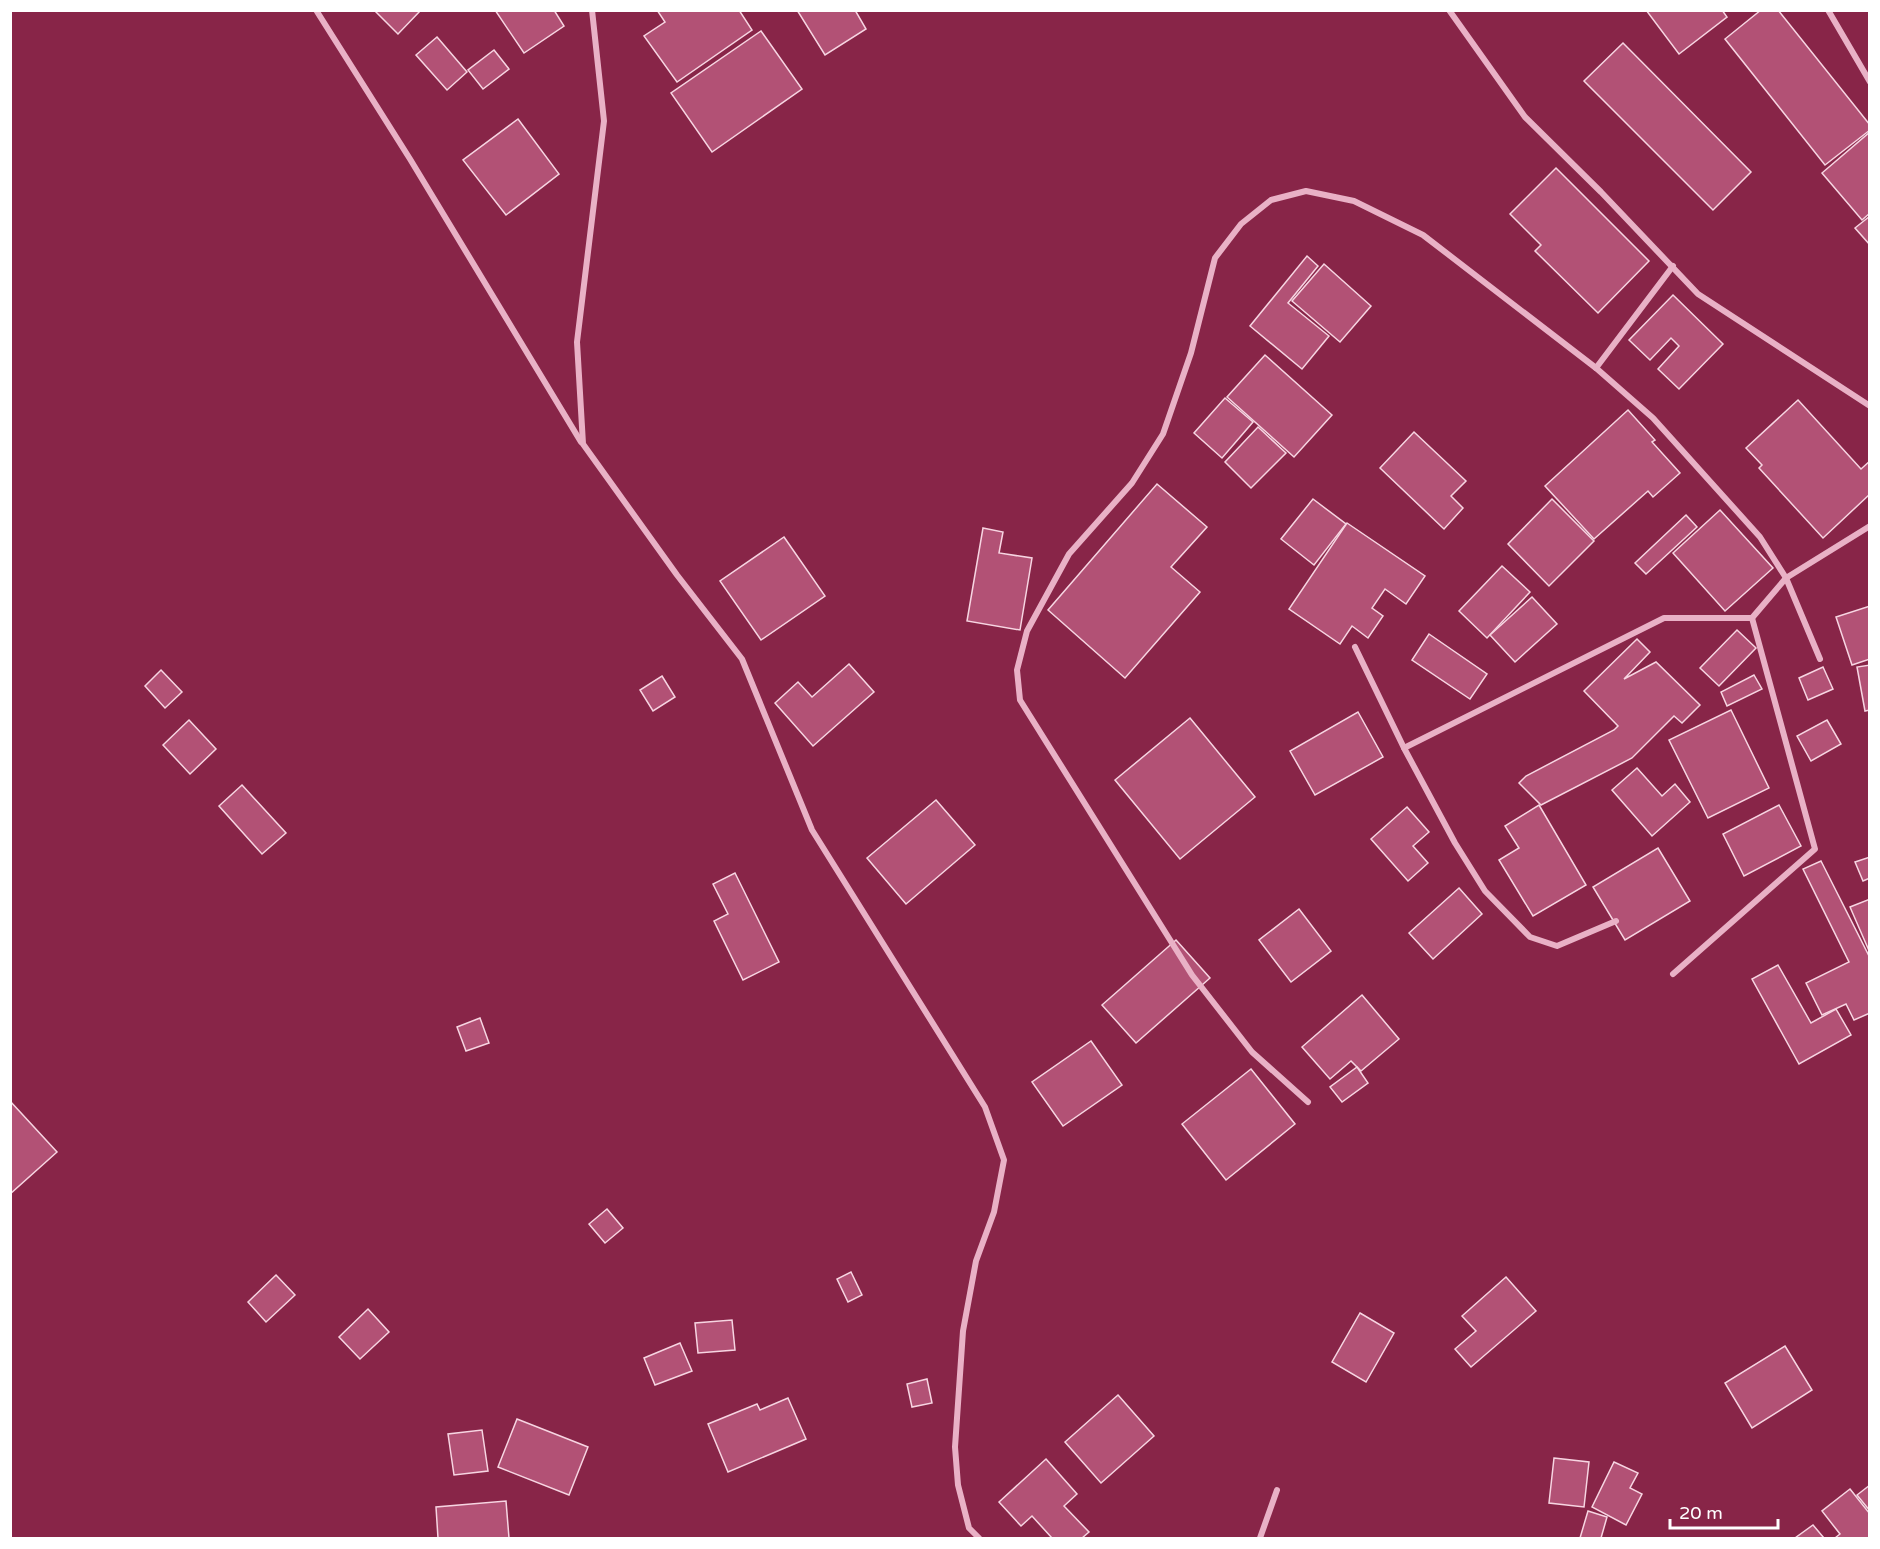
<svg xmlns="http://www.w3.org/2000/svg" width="1880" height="1549" font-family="'Varela Round',sans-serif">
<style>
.building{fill:#b25175;stroke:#f7d5e2;stroke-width:1.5}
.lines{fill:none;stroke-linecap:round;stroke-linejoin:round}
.street{stroke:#e9b1c6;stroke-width:6}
</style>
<rect width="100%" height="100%" fill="#882548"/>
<g class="building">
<polygon points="374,10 421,10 398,34"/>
<polygon points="495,10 554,10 564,26 524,53"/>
<polygon points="657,10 739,10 752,30 677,82 644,36 665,22"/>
<polygon points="797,10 855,10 866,29 825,55"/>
<polygon points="1646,10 1722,10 1727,17 1679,54"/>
<polygon points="1761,10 1778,10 1870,125 1870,130 1825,165 1725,39"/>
<polygon points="761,31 802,89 712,152 671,93"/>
<polygon points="437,37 467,72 447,90 416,55"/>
<polygon points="1623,43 1751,172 1713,210 1584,81"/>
<polygon points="494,50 509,69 483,89 468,70"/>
<polygon points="518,119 559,174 506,215 463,160"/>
<polygon points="1870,132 1870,213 1862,220 1822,173"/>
<polygon points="1556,168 1649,261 1598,313 1535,251 1541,245 1510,214"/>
<polygon points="1870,216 1870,245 1855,228"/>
<polygon points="1307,256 1318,266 1288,303 1329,336 1302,369 1250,326"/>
<polygon points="1324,264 1371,306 1340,342 1292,301"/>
<polygon points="1673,295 1723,344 1679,389 1658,369 1679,346 1671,338 1650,360 1629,340"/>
<polygon points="1265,355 1332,415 1294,457 1227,397"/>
<polygon points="1225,398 1253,422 1222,458 1194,433"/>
<polygon points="1798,400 1861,469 1870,461 1870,494 1823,538 1759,468 1762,465 1746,448"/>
<polygon points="1628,410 1655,440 1652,442 1680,473 1653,497 1648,491 1594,539 1545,486"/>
<polygon points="1258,427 1286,453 1251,488 1225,462"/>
<polygon points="1414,432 1466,481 1451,496 1463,508 1444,529 1380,468"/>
<polygon points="1157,484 1207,527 1171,567 1200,592 1125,678 1048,610"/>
<polygon points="1313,499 1346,524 1314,565 1281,539"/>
<polygon points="1552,499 1594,541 1549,586 1508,544"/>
<polygon points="1720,510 1773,568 1725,611 1673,553"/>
<polygon points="1686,515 1697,527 1646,574 1635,563"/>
<polygon points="1347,523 1425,576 1406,604 1385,589 1372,608 1383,616 1368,638 1352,626 1340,644 1289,609"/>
<polygon points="983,528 1003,532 999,553 1032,558 1020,630 967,621"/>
<polygon points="784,537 825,596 761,640 720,581"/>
<polygon points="1502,566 1530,592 1487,638 1459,611"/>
<polygon points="1532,597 1557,624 1515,662 1490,635"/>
<polygon points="1870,606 1870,659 1852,665 1836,617"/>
<polygon points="1737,630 1756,648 1719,686 1700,668"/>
<polygon points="1429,634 1487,674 1470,699 1412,660"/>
<polygon points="1637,639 1650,652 1624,679 1656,662 1700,705 1682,723 1674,716 1632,758 1541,805 1519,783 1526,776 1614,730 1618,726 1584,691"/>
<polygon points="849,664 874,692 813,746 775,703 798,682 812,697"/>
<polygon points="1870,665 1870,710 1865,711 1857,667"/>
<polygon points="1823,667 1833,689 1808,700 1799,678"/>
<polygon points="161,670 182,692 165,708 145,686"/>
<polygon points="1754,675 1762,689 1727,706 1721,692"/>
<polygon points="662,676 675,697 653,711 640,690"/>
<polygon points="1731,710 1769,788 1708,818 1669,740"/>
<polygon points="1358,712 1383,757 1315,795 1290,751"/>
<polygon points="1190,718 1255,797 1180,859 1115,780"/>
<polygon points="189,720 216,749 190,774 163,745"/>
<polygon points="1827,720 1841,744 1811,761 1797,736"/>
<polygon points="1637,768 1662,796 1675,784 1690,802 1652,836 1612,790"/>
<polygon points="242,785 286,833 262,854 219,806"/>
<polygon points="936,800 975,845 906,904 867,858"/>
<polygon points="1539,805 1586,885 1533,916 1499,860 1519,848 1505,826"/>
<polygon points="1779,805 1801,846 1744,876 1723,834"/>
<polygon points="1407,807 1429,832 1413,846 1428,863 1408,881 1371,839"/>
<polygon points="1658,848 1690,901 1625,940 1593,887"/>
<polygon points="1870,857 1870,878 1863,881 1855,862"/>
<polygon points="1821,861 1870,958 1870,1013 1854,1020 1846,1004 1822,1015 1806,983 1849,962 1803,869"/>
<polygon points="735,873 779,962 743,980 714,921 728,914 713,884"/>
<polygon points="1459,888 1482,914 1433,959 1409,933"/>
<polygon points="1870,899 1870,953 1850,907"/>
<polygon points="1299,909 1331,951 1291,982 1259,940"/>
<polygon points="1176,940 1210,978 1136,1043 1102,1005"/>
<polygon points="1778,965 1811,1023 1836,1009 1851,1035 1799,1064 1752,979"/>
<polygon points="1362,995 1399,1039 1361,1071 1351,1061 1330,1079 1302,1047"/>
<polygon points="480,1018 489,1043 466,1051 457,1027"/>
<polygon points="1091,1041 1122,1085 1063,1126 1032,1082"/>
<polygon points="1357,1067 1368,1083 1342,1102 1330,1087"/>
<polygon points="1251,1069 1295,1124 1226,1180 1182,1124"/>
<polygon points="10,1101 57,1152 10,1194"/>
<polygon points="607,1209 623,1228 605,1243 589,1224"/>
<polygon points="851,1272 862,1295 848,1302 837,1279"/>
<polygon points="276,1275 295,1295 266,1322 248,1302"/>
<polygon points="1506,1277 1536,1311 1471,1367 1455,1349 1476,1331 1462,1316"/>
<polygon points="368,1309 389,1332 360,1359 339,1337"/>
<polygon points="1360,1313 1394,1333 1366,1382 1332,1362"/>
<polygon points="732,1320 735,1350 698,1353 695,1323"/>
<polygon points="680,1343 692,1371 655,1385 644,1358"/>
<polygon points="1785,1346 1812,1390 1752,1428 1725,1383"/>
<polygon points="927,1379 932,1403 912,1407 907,1384"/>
<polygon points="1118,1395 1154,1436 1101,1483 1065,1442"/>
<polygon points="788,1398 806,1439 728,1472 708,1424 757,1404 760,1410"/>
<polygon points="517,1419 588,1447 569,1495 498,1467"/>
<polygon points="482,1430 488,1471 454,1475 448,1434"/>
<polygon points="1554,1458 1589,1462 1584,1507 1549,1503"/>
<polygon points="1046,1459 1077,1494 1064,1506 1089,1532 1082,1538 1052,1538 1032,1516 1021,1526 999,1502"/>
<polygon points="1614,1462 1638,1473 1630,1488 1642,1494 1626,1525 1592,1507"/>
<polygon points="1870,1485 1870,1511 1857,1495"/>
<polygon points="1850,1489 1870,1514 1870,1538 1835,1538 1840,1534 1822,1511"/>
<polygon points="506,1501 509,1538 438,1538 436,1507"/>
<polygon points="1588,1511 1607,1517 1601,1538 1580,1538"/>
<polygon points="1813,1525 1824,1538 1795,1538"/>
</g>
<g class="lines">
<g class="street">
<polyline points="316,10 410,159 581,442"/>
<polyline points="592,10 604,121 577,342 583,444 677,575 742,659 812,830 985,1107 1004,1160 994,1212 976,1261 963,1331 955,1447 958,1485 969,1528 979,1538"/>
<polyline points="1449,10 1525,117 1601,192 1698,294 1870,406"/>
<polyline points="1828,10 1870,82"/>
<polyline points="1596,368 1673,266"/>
<polyline points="1355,647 1404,748 1455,843 1485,891 1530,937 1557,946 1616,921"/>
<polyline points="1404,748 1664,618 1752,618 1786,578 1870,526"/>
<polyline points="1673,974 1815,849 1752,618"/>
<polyline points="1308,1102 1252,1052 1192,975 1020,700 1017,670 1027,631 1069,554 1132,483 1163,434 1191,353 1215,258 1241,224 1271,200 1306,191 1354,201 1423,235 1596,368 1653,418 1760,537 1786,578 1820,659"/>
<polyline points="1260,1538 1277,1490"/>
</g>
</g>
<rect width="1880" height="1549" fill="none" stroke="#ffffff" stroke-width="24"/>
<path d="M1670 1519v9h108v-9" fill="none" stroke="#ffffff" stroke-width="3"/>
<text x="1679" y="1519" font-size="18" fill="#ffffff" stroke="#882548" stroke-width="4.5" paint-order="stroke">20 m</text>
</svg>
